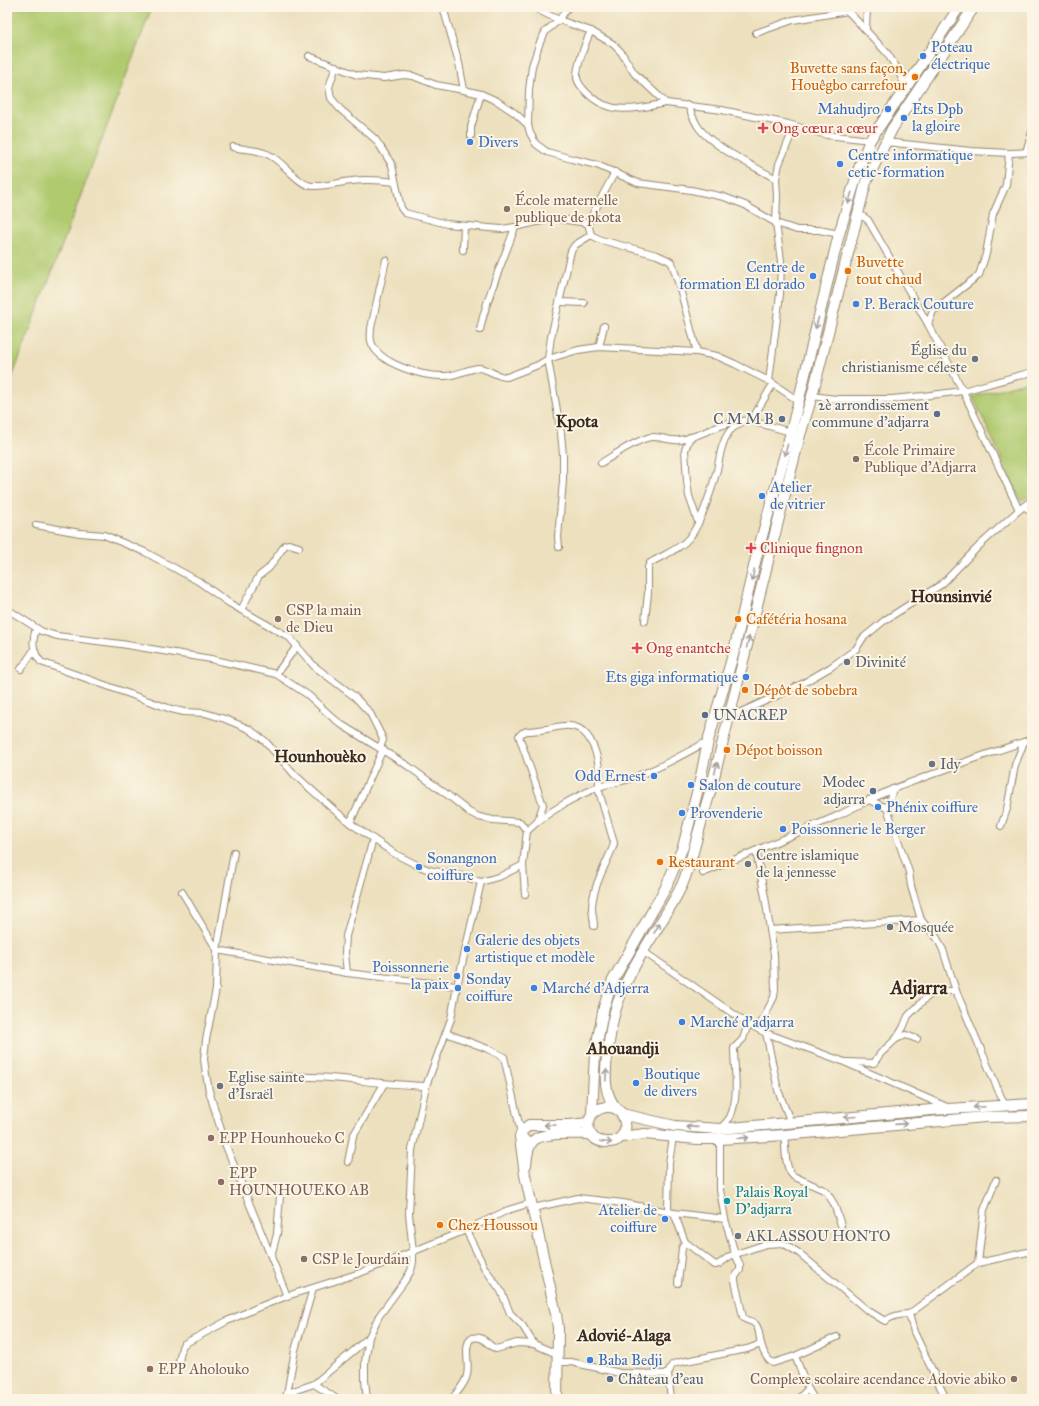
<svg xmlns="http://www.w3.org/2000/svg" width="1039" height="1406" font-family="'IM FELL Great Primer',serif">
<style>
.green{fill:#b0ca70;stroke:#767a47}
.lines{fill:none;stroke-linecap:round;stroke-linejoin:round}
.minor-casing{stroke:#94856e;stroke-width:8}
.primary-casing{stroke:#94856e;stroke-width:12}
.minor{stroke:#fff;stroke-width:6}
.primary{stroke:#fff;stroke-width:10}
.oneway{stroke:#a79f9a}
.shop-dot{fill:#3f7fe0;stroke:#fcf5e5;stroke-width:1.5}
.food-dot{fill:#e8710a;stroke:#fcf5e5;stroke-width:1.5}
.health-dot{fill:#e0444e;stroke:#fcf5e5;stroke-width:1.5}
.education-dot{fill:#8d6e63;stroke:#fcf5e5;stroke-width:1.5}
.worship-dot{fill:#6b7280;stroke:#fcf5e5;stroke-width:1.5}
.service-dot{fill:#5c6f8a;stroke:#fcf5e5;stroke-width:1.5}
.culture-dot{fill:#0f9aa8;stroke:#fcf5e5;stroke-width:1.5}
.labels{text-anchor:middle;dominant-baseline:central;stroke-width:4;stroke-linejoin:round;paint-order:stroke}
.shop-label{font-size:15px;fill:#366cbe;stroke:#fcf5e5;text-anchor:start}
.food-label{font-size:15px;fill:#c56008;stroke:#fcf5e5;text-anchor:start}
.health-label{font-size:15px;fill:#be3a42;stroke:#fcf5e5;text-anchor:start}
.education-label{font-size:15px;fill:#785e54;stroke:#fcf5e5;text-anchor:start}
.worship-label{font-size:15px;fill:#5b616d;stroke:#fcf5e5;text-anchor:start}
.service-label{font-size:15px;fill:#4e5e75;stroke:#fcf5e5;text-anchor:end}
.culture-label{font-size:15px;fill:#0d838f;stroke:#fcf5e5;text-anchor:start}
.quarter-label{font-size:17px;font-weight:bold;fill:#3b2a1e;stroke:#fcf5e5}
.district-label{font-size:19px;font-weight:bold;fill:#3b2a1e;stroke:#fcf5e5}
</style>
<rect width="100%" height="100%" fill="#fcf5e5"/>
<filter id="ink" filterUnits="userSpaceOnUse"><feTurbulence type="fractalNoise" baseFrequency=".025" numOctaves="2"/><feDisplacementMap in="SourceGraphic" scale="8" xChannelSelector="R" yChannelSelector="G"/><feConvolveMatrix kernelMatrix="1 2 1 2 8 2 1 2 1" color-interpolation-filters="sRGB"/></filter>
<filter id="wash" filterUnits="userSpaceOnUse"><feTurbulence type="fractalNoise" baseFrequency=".012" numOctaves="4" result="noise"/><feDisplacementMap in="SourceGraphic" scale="16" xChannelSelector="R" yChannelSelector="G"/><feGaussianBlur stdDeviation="0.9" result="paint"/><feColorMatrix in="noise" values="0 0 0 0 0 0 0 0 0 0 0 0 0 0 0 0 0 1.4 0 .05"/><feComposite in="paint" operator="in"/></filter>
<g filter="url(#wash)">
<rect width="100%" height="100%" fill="#ece0be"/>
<g class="green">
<polygon points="7,7 152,7 7,391"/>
<polygon points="1032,380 1032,494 1021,501 973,397"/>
</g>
</g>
<g filter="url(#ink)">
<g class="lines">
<g class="minor-casing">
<g id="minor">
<polyline points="443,7 459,63 464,90"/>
<polyline points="532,7 559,20 591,31 613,44 621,52 634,73 666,103 722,110 788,124 827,135 870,140"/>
<polyline points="568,7 559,20 546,31 540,42 532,66 529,90 528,125 530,133 536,144 547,152 572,159 597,165 638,183 691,190 724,197 745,205 776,223 797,230 819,230 839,234"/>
<polyline points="844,7 887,53 898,70 904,83 907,86"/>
<polyline points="866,29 867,7"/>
<path d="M591 31C586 41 576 67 577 78 578 84 583 89 587 93 610 116 637 109 666 103"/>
<polyline points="756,33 793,20 848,11"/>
<polyline points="309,56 357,75 384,78 404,75 413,76 436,85 464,90 481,94 497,101 515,113 528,125"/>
<polyline points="336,66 329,87 331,98 340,109 375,139 380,146 392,165 401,208 405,213 447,224 489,228 502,229 515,227 550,219 559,219 588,223"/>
<path d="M688 105C691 113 694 121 699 128 713 147 754 166 776 179"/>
<polyline points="471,136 471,127 481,94"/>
<polyline points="885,142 971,151 1009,153 1032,152"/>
<path d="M233 147C245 150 260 149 271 156 284 163 299 186 313 186 324 187 340 182 352 181 367 179 380 180 395 182"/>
<polyline points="1026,152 1032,132"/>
<polyline points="858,213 868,220 928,324 963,391 1019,510"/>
<polyline points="591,235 601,240 657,255 668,260 672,263 679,285 697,352"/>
<polyline points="591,235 588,223 615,172"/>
<polyline points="463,250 464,226"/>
<path d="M386 260 371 328C371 332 370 337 371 341 377 364 424 377 445 376 456 376 467 369 478 368 488 368 496 377 507 377L538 365 548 359 578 350 599 347 697 352 717 356 735 364 769 381 797 400"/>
<polyline points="560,302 584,303"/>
<polyline points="928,324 933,311 979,275 986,254 993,214 1006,185 1009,153"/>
<path d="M480 330C487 295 503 262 515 227"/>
<polyline points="599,347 604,326"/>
<polyline points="769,381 780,294 781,261 776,223 777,196 776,179 779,164 792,133 793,126"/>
<polyline points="812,396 836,399 892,399 923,396 963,391 1032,372"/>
<polyline points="751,421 773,384"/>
<polyline points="690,437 685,450 687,481 689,496 698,522"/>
<path d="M601 463C616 454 631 443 647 438 658 434 669 442 680 440 704 436 726 418 751 421L791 432"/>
<polyline points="1024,506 1032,512"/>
<polyline points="36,525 80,533 104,535 145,552 198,581 229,603 289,637 314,666 355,697 370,713 382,737 383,740 380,747"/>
<polyline points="559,547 558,537 563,481 563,455 561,433 548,359 551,337 571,251 575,245 591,235"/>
<polyline points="7,609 41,631 57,636 121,644 211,659 276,674 308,695 332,717 342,725 408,766 449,796 469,812 479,817 493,820 520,822 527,831 523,865 525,894"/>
<polyline points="241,610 259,576 269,568 285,545 289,544 299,547"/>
<path d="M645 621 648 593V567L650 563C663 555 679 550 689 538 701 524 712 489 717 470 720 457 721 443 729 432 733 427 739 424 744 421"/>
<path d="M36 628C32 641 32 651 41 662L171 709 184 712 205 713 225 719 249 729 265 741 295 775 333 809 350 823 395 854 419 866 429 870 466 877 481 882 501 876 523 865"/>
<polyline points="21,669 34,650"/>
<polyline points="276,674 297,646"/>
<polyline points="730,711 739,713 800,685 831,667 856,649 863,638 885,620 942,584 980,545 1019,510 1032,500"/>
<polyline points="893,789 887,808 909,872 911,886 921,920 937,938 943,950 956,991 1005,1106"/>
<polyline points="869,800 887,808"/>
<path d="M538 820 543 805 519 736 522 733 527 731C533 731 540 730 546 729 554 728 562 725 570 726 594 728 603 768 598 788L614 843 613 847C605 866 593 887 592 907 592 913 594 920 594 926"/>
<polyline points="350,823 383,749"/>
<polyline points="1001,826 1007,809 1015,765 1024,742"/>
<path d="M527 831C546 813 575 796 599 787 613 782 627 781 640 775 664 766 686 753 708 741"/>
<polyline points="756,851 765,897 774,955 775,989 774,997 758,1029"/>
<polyline points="234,852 217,950 216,989 206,1040 204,1059 206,1074 209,1091 226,1146 287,1296"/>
<polyline points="703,873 837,816 869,800 893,789 973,759 1032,739"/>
<polyline points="182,892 217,950 347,973 457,986"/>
<polyline points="770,930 921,920"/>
<polyline points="644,952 748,1024 766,1033 842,1061 947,1107"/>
<polyline points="347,973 345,953 346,936 373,839"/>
<polyline points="446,1033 488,1049 504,1057 521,1133 531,1145"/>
<polyline points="766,1033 778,1090 791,1123"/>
<polyline points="896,1039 906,1035 917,1039"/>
<polyline points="846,1062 874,1063 880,1054 896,1039 903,1028 908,1016 925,999 935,991 956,991"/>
<path d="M270 1077C322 1074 374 1084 426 1086"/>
<path d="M720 1129C723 1125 728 1121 730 1117 740 1096 734 1070 734 1048L743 1039 748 1024"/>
<path d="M784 1135C786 1148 784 1167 793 1176L826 1191 834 1204 841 1225"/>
<path d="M720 1139V1190L725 1219 735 1254 740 1265V1270L735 1277V1281L743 1317C746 1322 753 1320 756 1325 760 1330 759 1338 761 1344 763 1351 767 1360 773 1363L795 1356 837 1337"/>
<polyline points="348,1162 353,1136 384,1084"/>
<polyline points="533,1208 578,1198 623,1203 674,1213 725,1219"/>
<polyline points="668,1211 669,1163 673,1137"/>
<polyline points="674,1213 685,1242 682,1248 678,1283"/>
<polyline points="466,1230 484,1267 501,1291 510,1313 522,1325 534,1344"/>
<path d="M685 1242 715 1265 719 1264 730 1256 766 1244 783 1243 799 1253 867 1310 885 1321C893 1315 900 1314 909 1314L978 1263 1032 1251"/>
<polyline points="271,1256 277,1234 280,1196"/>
<polyline points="978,1263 984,1210 996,1180"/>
<polyline points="909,1314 914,1332 946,1399"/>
<polyline points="795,1356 808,1389 814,1399"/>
<polyline points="557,1362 571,1362 620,1373 668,1374 672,1365 676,1363 747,1349 761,1344"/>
<polyline points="178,1366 182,1347 184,1344 227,1321 259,1307 287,1296 360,1273 466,1230 508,1210 531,1203"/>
<polyline points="668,1374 671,1399"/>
<polyline points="314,1384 337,1399"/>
<polyline points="287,1393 314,1384 358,1347 369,1337"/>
<polyline points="286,1399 295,1350 313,1288"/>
<polyline points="367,1399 365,1380 365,1362 369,1337 379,1316 404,1282 411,1271 413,1262 413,1252 409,1214 412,1150 426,1086 451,1019 457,986 481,882"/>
<path d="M452 1399C457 1392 466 1383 467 1375 470 1364 463 1347 471 1338 485 1335 485 1344 496 1349L517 1343 534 1344 557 1354"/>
<polyline points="798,1399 808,1389"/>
</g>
</g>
<g class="primary-casing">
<g id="primary">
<path d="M618 1110C603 1095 605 1076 607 1056 610 1036 612 1016 620 997 635 957 663 924 682 885 690 866 694 847 700 827 703 815 707 802 711 789L769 557 800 435 812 396 866 182 892 129 974 7"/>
<path d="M592 1114C602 1105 619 1103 624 1119 635 1152 573 1149 592 1114L595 1053 604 1007 612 982 665 889 683 847 700 781 708 741 733 655 756 558 791 432 839 234 860 165 870 140 907 86 959 7"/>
<polyline points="622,1114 675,1126 720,1129 931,1110 1032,1104"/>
<polyline points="621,1137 645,1134 697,1139 720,1139 784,1135 985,1117 1032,1116"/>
<path d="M526 1165C527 1157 527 1147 533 1141 542 1131 577 1134 591 1134"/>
<polyline points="557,1399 558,1328 556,1314 525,1175 520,1137 522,1131 529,1125 570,1125 588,1123"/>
</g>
</g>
<use href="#minor" class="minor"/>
<use href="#primary" class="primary"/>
</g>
<defs><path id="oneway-shaft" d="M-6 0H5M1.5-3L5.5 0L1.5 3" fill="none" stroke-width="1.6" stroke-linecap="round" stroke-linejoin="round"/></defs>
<g class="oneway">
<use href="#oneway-shaft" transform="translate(850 198) rotate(108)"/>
<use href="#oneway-shaft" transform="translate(817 323) rotate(105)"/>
<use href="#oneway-shaft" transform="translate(786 450) rotate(106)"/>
<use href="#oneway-shaft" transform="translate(753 575) rotate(102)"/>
<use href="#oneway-shaft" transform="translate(748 642) rotate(-76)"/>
<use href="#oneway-shaft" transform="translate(716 768) rotate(-76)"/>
<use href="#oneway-shaft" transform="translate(657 928) rotate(-60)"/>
<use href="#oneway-shaft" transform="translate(606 1075) rotate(-89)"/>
<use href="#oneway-shaft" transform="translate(979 1107) rotate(177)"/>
<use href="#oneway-shaft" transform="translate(850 1117) rotate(175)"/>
<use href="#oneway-shaft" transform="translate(901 1124) rotate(-4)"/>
<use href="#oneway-shaft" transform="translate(550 1125) rotate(-180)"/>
<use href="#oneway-shaft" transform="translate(692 1127) rotate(-176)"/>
<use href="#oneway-shaft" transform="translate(743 1138) rotate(-4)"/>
<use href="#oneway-shaft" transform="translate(606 1142) rotate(5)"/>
</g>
</g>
<g class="shop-dot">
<circle cx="923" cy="56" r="4"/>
<circle cx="888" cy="109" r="4"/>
<circle cx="904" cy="118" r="4"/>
<circle cx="470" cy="142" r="4"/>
<circle cx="840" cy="164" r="4"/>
<circle cx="813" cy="276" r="4"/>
<circle cx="856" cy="304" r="4"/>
<circle cx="762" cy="496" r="4"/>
<circle cx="746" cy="677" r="4"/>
<circle cx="654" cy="776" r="4"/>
<circle cx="691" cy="785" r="4"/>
<circle cx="878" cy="807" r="4"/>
<circle cx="682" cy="813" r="4"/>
<circle cx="783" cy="829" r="4"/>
<circle cx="419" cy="867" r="4"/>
<circle cx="467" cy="949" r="4"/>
<circle cx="457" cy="976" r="4"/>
<circle cx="458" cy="988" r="4"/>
<circle cx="534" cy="988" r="4"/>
<circle cx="682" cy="1022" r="4"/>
<circle cx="636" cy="1083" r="4"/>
<circle cx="665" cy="1219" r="4"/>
<circle cx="590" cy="1360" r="4"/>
</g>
<g class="food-dot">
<circle cx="915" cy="77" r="4"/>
<circle cx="848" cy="271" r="4"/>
<circle cx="738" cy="619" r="4"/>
<circle cx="745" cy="690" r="4"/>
<circle cx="727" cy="750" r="4"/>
<circle cx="660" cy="862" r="4"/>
<circle cx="440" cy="1225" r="4"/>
</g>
<g class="health-dot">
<path d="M761 122h4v4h4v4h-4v4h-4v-4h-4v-4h4z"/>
<path d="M749 542h4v4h4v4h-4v4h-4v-4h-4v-4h4z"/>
<path d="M635 642h4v4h4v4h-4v4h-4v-4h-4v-4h4z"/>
</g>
<g class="education-dot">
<circle cx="507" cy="209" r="4"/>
<circle cx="856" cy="459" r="4"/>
<circle cx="278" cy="619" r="4"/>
<circle cx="211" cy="1138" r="4"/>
<circle cx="221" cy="1182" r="4"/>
<circle cx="304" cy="1259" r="4"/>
<circle cx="150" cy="1369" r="4"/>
<circle cx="1014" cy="1379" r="4"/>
</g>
<g class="worship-dot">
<circle cx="975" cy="359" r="4"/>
<circle cx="847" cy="662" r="4"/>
<circle cx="932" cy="764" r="4"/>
<circle cx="748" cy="864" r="4"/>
<circle cx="890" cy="927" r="4"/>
<circle cx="220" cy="1086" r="4"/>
<circle cx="738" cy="1236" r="4"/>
</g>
<g class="service-dot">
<circle cx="937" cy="414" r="4"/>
<circle cx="782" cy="419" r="4"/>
<circle cx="705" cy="715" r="4"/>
<circle cx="873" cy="791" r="4"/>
<circle cx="610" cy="1379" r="4"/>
</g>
<circle class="culture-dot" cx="727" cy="1201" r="4"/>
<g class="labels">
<g class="shop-label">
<text x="931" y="47">Poteau<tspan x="931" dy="17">électrique</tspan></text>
<text x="880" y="109" text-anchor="end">Mahudjro</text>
<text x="912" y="109">Ets Dpb<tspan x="912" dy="17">la gloire</tspan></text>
<text x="478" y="142">Divers</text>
<text x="848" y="155">Centre informatique<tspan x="848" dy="17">cetic-formation</tspan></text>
<text x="805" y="267" text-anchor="end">Centre de<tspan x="805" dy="17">formation El dorado</tspan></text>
<text x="864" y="304">P. Berack Couture</text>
<text x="770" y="487">Atelier<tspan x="770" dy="17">de vitrier</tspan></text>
<text x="738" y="677" text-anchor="end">Ets giga informatique</text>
<text x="646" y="776" text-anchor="end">Odd Ernest</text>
<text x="699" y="785">Salon de couture</text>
<text x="886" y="807">Phénix coiffure</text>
<text x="690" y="813">Provenderie</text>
<text x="791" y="829">Poissonnerie le Berger</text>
<text x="427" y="858">Sonangnon<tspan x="427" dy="17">coiffure</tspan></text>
<text x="475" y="940">Galerie des objets<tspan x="475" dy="17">artistique et modèle</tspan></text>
<text x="449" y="967" text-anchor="end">Poissonnerie<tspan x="449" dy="17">la paix</tspan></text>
<text x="466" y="979">Sonday<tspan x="466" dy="17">coiffure</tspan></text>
<text x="542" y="988">Marché d'Adjerra</text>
<text x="690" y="1022">Marché d'adjarra</text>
<text x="644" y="1074">Boutique<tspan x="644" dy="17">de divers</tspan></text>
<text x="657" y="1210" text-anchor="end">Atelier de<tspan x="657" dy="17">coiffure</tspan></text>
<text x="598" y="1360">Baba Bedji</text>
</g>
<g class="food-label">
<text x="907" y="68" text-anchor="end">Buvette sans façon,<tspan x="907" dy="17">Houêgbo carrefour</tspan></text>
<text x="856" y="262">Buvette<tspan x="856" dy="17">tout chaud</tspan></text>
<text x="746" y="619">Cafétéria hosana</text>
<text x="753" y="690">Dépôt de sobebra</text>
<text x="735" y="750">Dépot boisson</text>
<text x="668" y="862">Restaurant</text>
<text x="448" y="1225">Chez Houssou</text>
</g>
<g class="health-label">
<text x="772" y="128">Ong cœur a cœur</text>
<text x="760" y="548">Clinique fingnon</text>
<text x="646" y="648">Ong enantche</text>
</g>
<g class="education-label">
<text x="515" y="200">École maternelle<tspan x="515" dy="17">publique de pkota</tspan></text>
<text x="864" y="450">École Primaire<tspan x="864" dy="17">Publique d'Adjarra</tspan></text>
<text x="286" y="610">CSP la main<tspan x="286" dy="17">de Dieu</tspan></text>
<text x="219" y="1138">EPP Hounhoueko C</text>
<text x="229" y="1173">EPP<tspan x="229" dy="17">HOUNHOUEKO AB</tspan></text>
<text x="312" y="1259">CSP le Jourdain</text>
<text x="158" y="1369">EPP Aholouko</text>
<text x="1006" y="1379" text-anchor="end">Complexe scolaire acendance Adovie abiko</text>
</g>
<g class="worship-label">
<text x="967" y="350" text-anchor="end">Église du<tspan x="967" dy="17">christianisme céleste</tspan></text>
<text x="855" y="662">Divinité</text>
<text x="940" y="764">Idy</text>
<text x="756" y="855">Centre islamique<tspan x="756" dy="17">de la jennesse</tspan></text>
<text x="898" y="927">Mosquée</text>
<text x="228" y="1077">Eglise sainte<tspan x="228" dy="17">d'Israël</tspan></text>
<text x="746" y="1236">AKLASSOU HONTO</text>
</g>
<g class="service-label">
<text x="929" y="405">2è arrondissement<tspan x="929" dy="17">commune d'adjarra</tspan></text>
<text x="774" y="419">C M M B</text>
<text x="713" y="715" text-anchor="start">UNACREP</text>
<text x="865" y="782">Modec<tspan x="865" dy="17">adjarra</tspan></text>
<text x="618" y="1379" text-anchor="start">Château d'eau</text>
</g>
<g class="culture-label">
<text x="735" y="1192">Palais Royal<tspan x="735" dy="17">D'adjarra</tspan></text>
</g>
<g class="quarter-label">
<text x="577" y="421">Kpota</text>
<text x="951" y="596">Hounsinvié</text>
<text x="320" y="756">Hounhouèko</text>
<text x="623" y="1048">Ahouandji</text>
<text x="624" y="1335">Adovié-Alaga</text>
</g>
<g class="district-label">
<text x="919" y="987">Adjarra</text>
</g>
</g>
<rect width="1039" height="1406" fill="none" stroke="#fcf5e5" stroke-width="24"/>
</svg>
